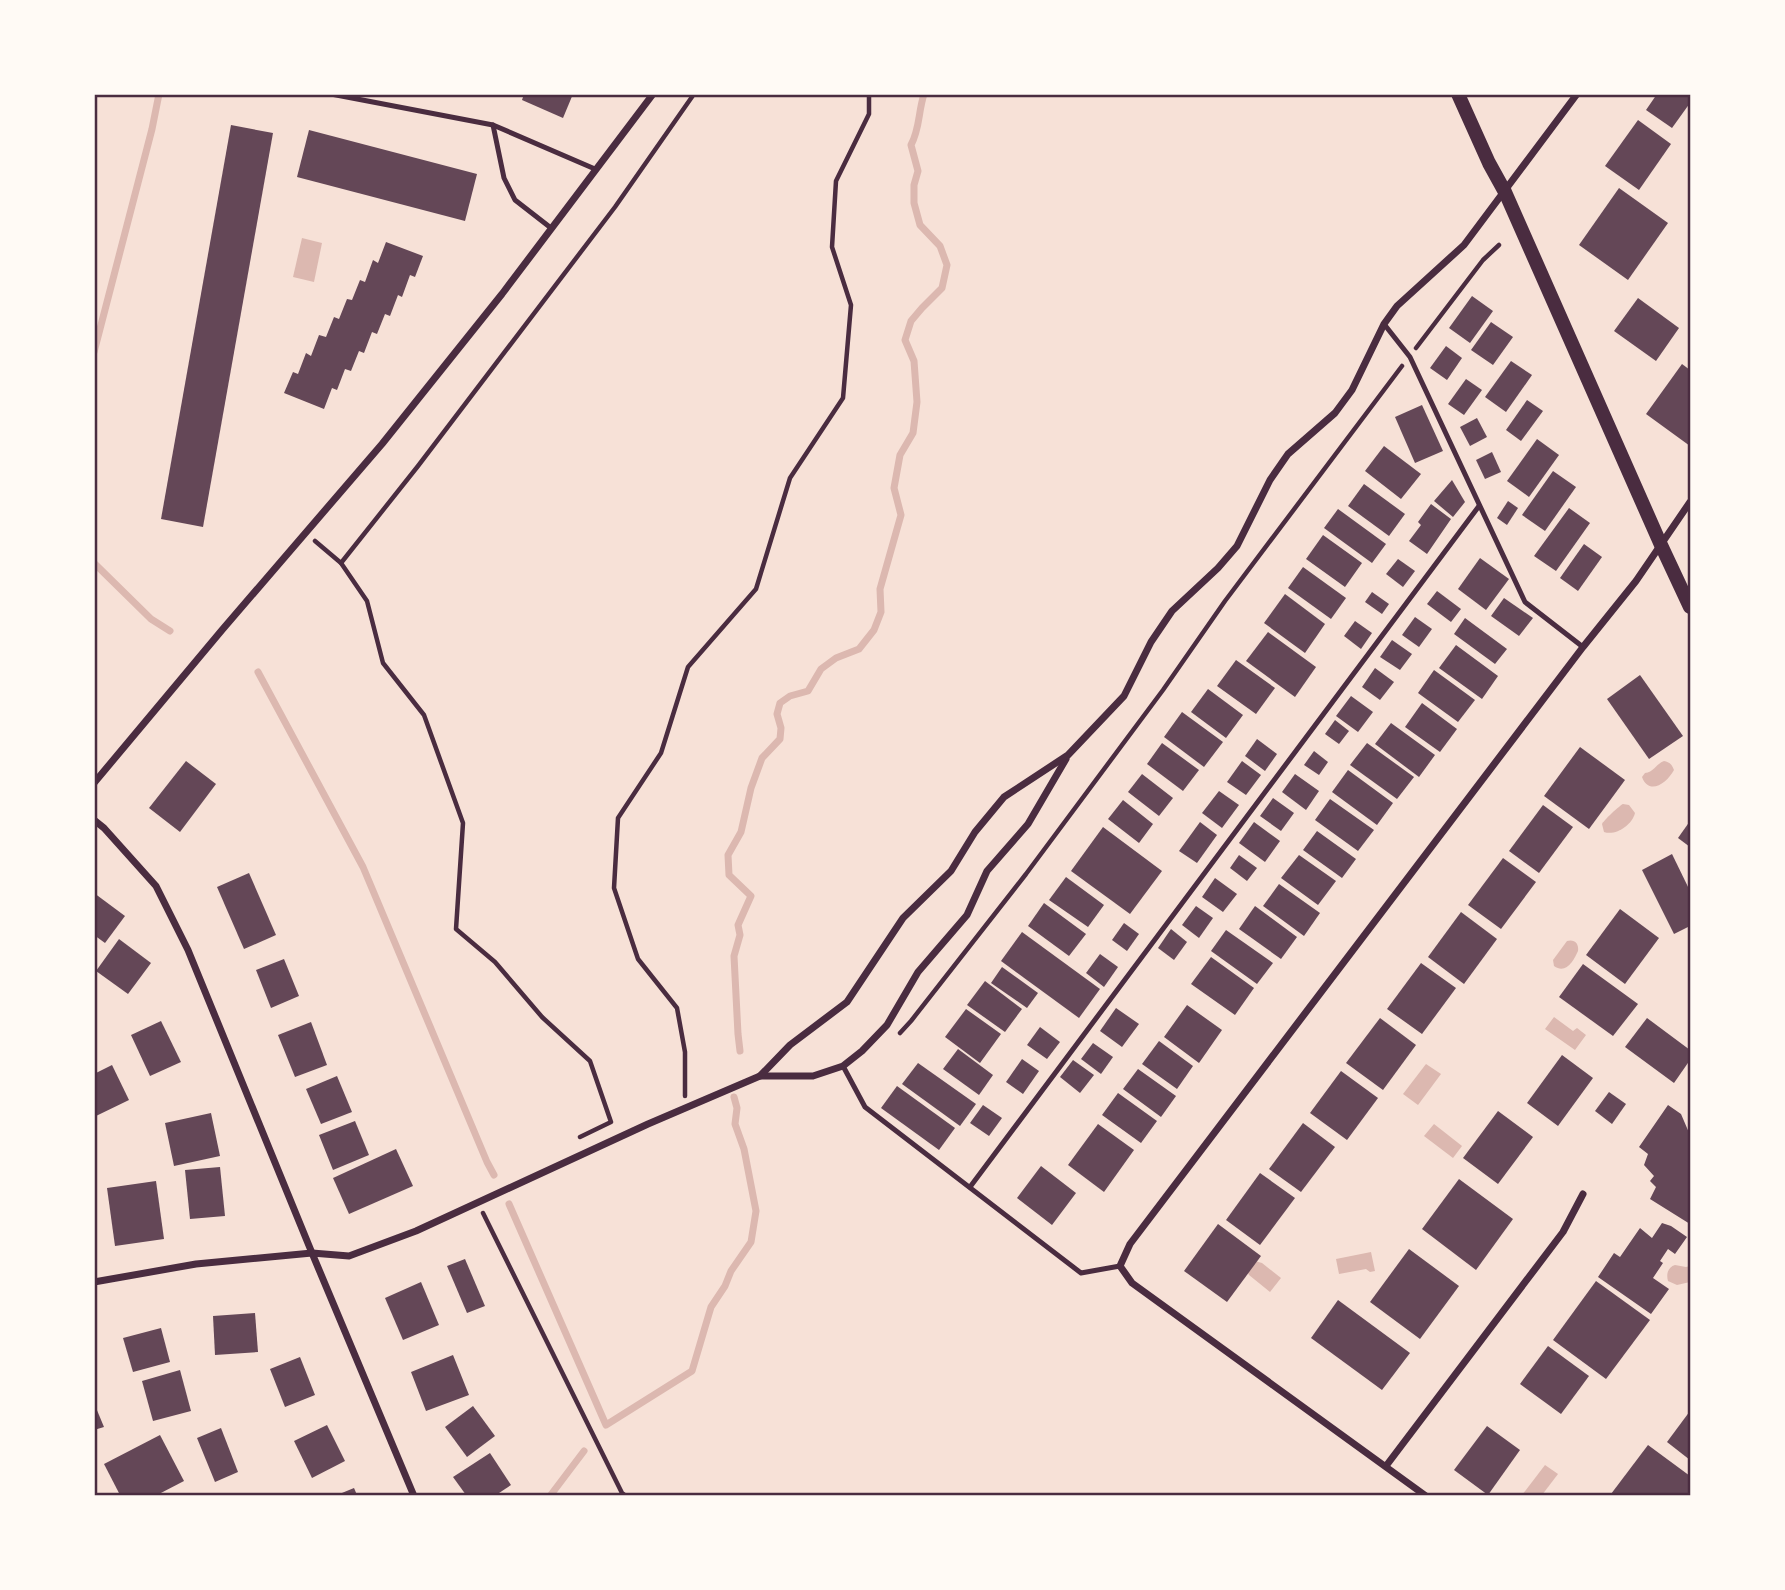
<svg xmlns="http://www.w3.org/2000/svg" width="1785" height="1590" font-family="'Work Sans',sans-serif">
<style>
.water{fill:#dcb8b0}
.lines{fill:none;stroke-linecap:round;stroke-linejoin:round}
.stream{stroke:#dcb8b0;stroke-width:7}
.building{fill:#644757}
.path{stroke:#4a2c40;stroke-width:4.5}
.service{stroke:#4a2c40;stroke-width:5}
.minor{stroke:#4a2c40;stroke-width:7}
.secondary{stroke:#4a2c40;stroke-width:14}
.neatline{fill:none;stroke:#4a2c40;stroke-width:2.5}
</style>
<rect width="100%" height="100%" fill="#f7e1d7"/>
<g class="water">
<polygon points="302,238 322,243 314,282 293,277"/>
<path d="M1664 761C1670 762 1672 765 1674 770 1667 783 1649 796 1642 777L1645 773C1654 772 1656 764 1664 761Z"/>
<path d="M1623 804 1629 805 1635 813C1632 825 1616 836 1604 832L1602 824C1603 821 1620 805 1623 804Z"/>
<path d="M1567 941C1574 939 1579 943 1578 951 1574 960 1566 975 1554 966L1553 960Z"/>
<polygon points="1554,1017 1573,1031 1577,1028 1586,1035 1575,1050 1545,1029"/>
<polygon points="1426,1064 1441,1074 1418,1105 1403,1094"/>
<polygon points="1434,1124 1462,1146 1453,1158 1424,1136"/>
<polygon points="1371,1252 1375,1271 1370,1272 1366,1269 1339,1274 1336,1259"/>
<polygon points="1255,1261 1262,1263 1281,1278 1270,1292 1249,1275 1247,1271"/>
<path d="M1675 1265 1686 1267 1690 1266V1282L1677 1285 1668 1281C1666 1274 1668 1267 1675 1265Z"/>
<polygon points="1545,1465 1558,1474 1542,1495 1522,1495"/>
</g>
<g class="lines">
<g class="stream">
<polyline points="94,352 152,129 159,94"/>
<polyline points="94,563 151,619 170,631"/>
<polyline points="258,672 363,867 487,1162 494,1175"/>
<path d="M740 1051 738 1034 734 956 740 935 738 925 751 896 729 875 728 855 741 832 751 788 762 758 780 739 781 728 777 714 780 703 790 696 808 691 821 669 836 658 859 649 874 630 881 612 880 589 901 515 894 488 900 455 913 433 917 402 914 361 905 340 911 321 922 308 942 288 947 265 940 246 920 225 914 203V185L918 171 911 145C920 128 918 113 924 94"/>
<polyline points="509,1204 606,1425 692,1371 711,1307 725,1286 731,1271 751,1242 756,1211 744,1149 735,1124 737,1108 734,1097"/>
<polyline points="550,1496 584,1451"/>
</g>
</g>
<g class="building">
<polygon points="524,94 573,94 563,118 522,100"/>
<polygon points="1657,94 1690,94 1690,103 1672,128 1646,110"/>
<polygon points="1638,120 1671,144 1639,190 1605,166"/>
<polygon points="231,125 273,133 203,527 161,519"/>
<polygon points="309,130 477,174 465,221 297,177"/>
<polygon points="1619,188 1668,223 1628,280 1579,245"/>
<polygon points="386,242 423,256 415,277 410,275 402,297 398,295 390,316 385,314 377,334 372,332 364,353 359,351 351,371 345,369 337,390 332,388 324,409 284,393 293,372 298,374 306,353 311,356 319,335 326,337 334,317 339,319 347,299 352,300 360,280 365,282 373,260 378,263"/>
<polygon points="1472,296 1493,311 1470,343 1449,328"/>
<polygon points="1638,298 1679,328 1656,361 1614,331"/>
<polygon points="1491,322 1513,337 1493,365 1471,350"/>
<polygon points="1446,346 1462,358 1447,380 1430,368"/>
<polygon points="1511,361 1532,375 1506,412 1485,397"/>
<polygon points="1682,364 1690,370 1690,446 1646,414"/>
<polygon points="1466,379 1482,390 1464,415 1448,404"/>
<polygon points="1527,400 1543,411 1521,441 1506,430"/>
<polygon points="1422,405 1443,451 1415,463 1395,417"/>
<polygon points="1477,418 1487,437 1470,446 1460,427"/>
<polygon points="1537,439 1559,455 1529,497 1507,481"/>
<polygon points="1384,446 1421,474 1401,499 1365,471"/>
<polygon points="1492,452 1501,472 1485,479 1476,460"/>
<polygon points="1553,471 1576,487 1545,531 1522,515"/>
<polygon points="1452,480 1465,502 1453,517 1434,501"/>
<polygon points="1364,484 1405,514 1389,536 1348,506"/>
<polygon points="1508,501 1518,508 1507,525 1497,518"/>
<polygon points="1431,504 1451,519 1427,554 1409,541 1421,525 1418,522"/>
<polygon points="1569,508 1590,523 1556,571 1534,556"/>
<polygon points="1338,509 1386,544 1372,563 1324,528"/>
<polygon points="1323,535 1362,563 1345,587 1306,559"/>
<polygon points="1584,544 1602,557 1578,591 1560,578"/>
<polygon points="1480,558 1509,579 1486,610 1458,589"/>
<polygon points="1398,559 1415,571 1403,587 1386,574"/>
<polygon points="1303,567 1346,598 1331,619 1288,588"/>
<polygon points="1437,591 1461,609 1451,622 1427,604"/>
<polygon points="1372,592 1389,604 1382,614 1365,602"/>
<polygon points="1285,594 1325,624 1305,653 1264,623"/>
<polygon points="1504,598 1533,618 1519,636 1491,616"/>
<polygon points="1415,617 1432,629 1419,647 1402,635"/>
<polygon points="1465,618 1507,649 1495,664 1454,634"/>
<polygon points="1355,621 1372,633 1361,649 1344,636"/>
<polygon points="1268,632 1316,667 1295,697 1246,661"/>
<polygon points="1392,640 1412,654 1400,670 1380,657"/>
<polygon points="1456,645 1498,676 1482,699 1439,668"/>
<polygon points="1236,660 1275,688 1256,714 1217,686"/>
<polygon points="1375,668 1394,682 1380,700 1362,687"/>
<polygon points="1434,670 1475,700 1458,722 1418,693"/>
<polygon points="1640,675 1683,736 1649,759 1607,699"/>
<polygon points="1208,689 1243,715 1226,738 1191,712"/>
<polygon points="1351,696 1373,712 1358,732 1336,716"/>
<polygon points="1422,703 1457,729 1440,752 1405,727"/>
<polygon points="1182,712 1223,742 1204,767 1164,737"/>
<polygon points="1335,720 1349,731 1339,744 1325,734"/>
<polygon points="1391,723 1435,755 1419,777 1375,744"/>
<polygon points="1257,739 1277,754 1265,771 1245,756"/>
<polygon points="1162,743 1199,770 1183,791 1147,764"/>
<polygon points="1367,743 1414,777 1397,799 1350,765"/>
<polygon points="1580,747 1625,780 1589,829 1544,796"/>
<polygon points="1314,751 1328,762 1319,775 1304,765"/>
<polygon points="186,761 216,784 180,832 149,808"/>
<polygon points="1242,761 1261,775 1246,795 1227,782"/>
<polygon points="1348,770 1393,803 1377,825 1332,792"/>
<polygon points="1142,774 1173,798 1159,816 1128,792"/>
<polygon points="1295,774 1319,791 1306,810 1282,792"/>
<polygon points="1219,791 1239,805 1222,828 1202,813"/>
<polygon points="1273,798 1294,813 1281,831 1260,816"/>
<polygon points="1330,799 1374,830 1358,851 1315,820"/>
<polygon points="1123,800 1153,824 1139,843 1108,819"/>
<polygon points="1543,805 1573,827 1539,873 1509,851"/>
<polygon points="1690,821 1690,847 1678,838"/>
<polygon points="1200,822 1217,835 1197,863 1179,851"/>
<polygon points="1254,822 1280,841 1265,862 1239,843"/>
<polygon points="1103,827 1162,871 1130,914 1071,871"/>
<polygon points="1317,831 1356,859 1342,878 1303,850"/>
<polygon points="1672,854 1690,891 1690,926 1674,934 1642,870"/>
<polygon points="1239,855 1257,868 1247,881 1230,868"/>
<polygon points="1299,855 1336,881 1318,905 1281,878"/>
<polygon points="1503,858 1536,882 1501,929 1468,905"/>
<polygon points="249,873 276,935 244,949 217,887"/>
<polygon points="1066,877 1104,905 1088,927 1049,900"/>
<polygon points="1215,878 1237,894 1223,912 1202,897"/>
<polygon points="1279,884 1320,913 1304,936 1263,906"/>
<polygon points="94,893 125,916 105,943 94,935"/>
<polygon points="1044,903 1086,934 1069,956 1028,926"/>
<polygon points="1196,906 1213,918 1199,938 1182,925"/>
<polygon points="1255,906 1297,937 1281,959 1239,929"/>
<polygon points="1620,909 1659,938 1625,984 1586,955"/>
<polygon points="1461,912 1497,939 1464,984 1428,957"/>
<polygon points="1124,923 1139,934 1127,951 1112,940"/>
<polygon points="1171,929 1187,942 1174,960 1158,948"/>
<polygon points="1226,930 1273,963 1257,984 1211,951"/>
<polygon points="1022,932 1100,989 1079,1018 1001,961"/>
<polygon points="119,939 151,963 128,994 96,971"/>
<polygon points="1100,954 1118,967 1104,987 1086,973"/>
<polygon points="1211,957 1254,988 1235,1015 1191,984"/>
<polygon points="284,959 299,996 271,1008 256,970"/>
<polygon points="1421,963 1456,988 1422,1034 1387,1009"/>
<polygon points="1583,964 1638,1004 1613,1036 1559,997"/>
<polygon points="1002,967 1038,993 1027,1008 991,983"/>
<polygon points="985,981 1022,1009 1005,1032 967,1005"/>
<polygon points="1187,1005 1222,1030 1199,1063 1164,1037"/>
<polygon points="1116,1008 1139,1024 1122,1047 1100,1031"/>
<polygon points="966,1009 1001,1034 980,1063 945,1037"/>
<polygon points="1380,1018 1416,1045 1383,1090 1346,1063"/>
<polygon points="1647,1018 1690,1050 1690,1060 1674,1083 1625,1047"/>
<polygon points="161,1021 181,1062 150,1076 131,1035"/>
<polygon points="311,1022 327,1065 295,1077 278,1035"/>
<polygon points="1040,1027 1060,1042 1047,1059 1027,1045"/>
<polygon points="1159,1041 1193,1066 1177,1089 1142,1064"/>
<polygon points="1093,1043 1113,1057 1101,1074 1081,1059"/>
<polygon points="958,1049 993,1075 979,1095 943,1069"/>
<polygon points="1562,1055 1593,1078 1558,1126 1527,1103"/>
<polygon points="1022,1059 1039,1071 1023,1094 1006,1082"/>
<polygon points="1073,1060 1094,1075 1080,1093 1060,1077"/>
<polygon points="918,1063 976,1104 960,1126 902,1084"/>
<polygon points="112,1065 129,1100 96,1116 94,1113 94,1074"/>
<polygon points="1138,1069 1176,1096 1161,1117 1123,1089"/>
<polygon points="1341,1071 1378,1098 1347,1140 1310,1113"/>
<polygon points="337,1076 352,1112 321,1124 306,1089"/>
<polygon points="897,1086 955,1128 939,1150 881,1108"/>
<polygon points="1609,1092 1626,1104 1612,1124 1595,1111"/>
<polygon points="1118,1093 1157,1121 1141,1143 1102,1115"/>
<polygon points="983,1105 1002,1118 989,1136 970,1123"/>
<polygon points="1668,1105 1681,1114 1690,1135 1690,1224 1650,1199 1656,1187 1650,1181 1654,1176 1644,1165 1648,1154 1639,1147"/>
<polygon points="1498,1111 1533,1137 1498,1184 1463,1158"/>
<polygon points="211,1113 220,1156 174,1166 165,1123"/>
<polygon points="355,1121 369,1155 333,1170 319,1135"/>
<polygon points="1303,1123 1335,1147 1301,1192 1269,1169"/>
<polygon points="1098,1124 1134,1150 1104,1192 1068,1165"/>
<polygon points="396,1149 413,1186 349,1214 333,1178"/>
<polygon points="1041,1166 1076,1193 1052,1225 1017,1198"/>
<polygon points="220,1167 225,1216 190,1219 185,1170"/>
<polygon points="1260,1173 1295,1198 1260,1245 1226,1220"/>
<polygon points="1459,1179 1513,1219 1476,1270 1422,1229"/>
<polygon points="156,1181 164,1239 115,1246 107,1188"/>
<polygon points="1662,1223 1671,1226 1687,1237 1675,1254 1668,1249 1660,1261 1663,1263 1653,1278 1669,1289 1651,1314 1598,1277 1614,1253 1620,1257 1640,1228 1652,1238"/>
<polygon points="1218,1224 1261,1256 1227,1302 1184,1271"/>
<polygon points="1409,1249 1459,1286 1420,1339 1370,1302"/>
<polygon points="465,1259 485,1306 467,1313 447,1266"/>
<polygon points="1596,1281 1650,1320 1606,1379 1553,1340"/>
<polygon points="421,1282 439,1325 403,1340 385,1298"/>
<polygon points="1338,1300 1410,1353 1382,1390 1311,1338"/>
<polygon points="255,1313 258,1352 215,1355 213,1316"/>
<polygon points="161,1328 170,1362 133,1372 123,1338"/>
<polygon points="1548,1346 1589,1376 1561,1414 1520,1384"/>
<polygon points="453,1355 469,1395 426,1411 411,1372"/>
<polygon points="300,1357 315,1395 285,1407 270,1369"/>
<polygon points="180,1370 191,1411 153,1421 142,1381"/>
<polygon points="94,1403 104,1427 94,1430"/>
<polygon points="473,1406 495,1436 467,1457 445,1427"/>
<polygon points="1690,1411 1690,1460 1667,1442"/>
<polygon points="327,1425 345,1461 312,1478 294,1441"/>
<polygon points="1487,1426 1520,1450 1488,1495 1454,1470"/>
<polygon points="221,1428 238,1472 215,1482 197,1438"/>
<polygon points="160,1435 184,1481 157,1495 120,1495 104,1464"/>
<polygon points="1648,1445 1690,1476 1690,1495 1613,1495 1611,1494"/>
<polygon points="490,1453 511,1485 496,1495 466,1495 453,1477"/>
<polygon points="354,1488 357,1495 337,1495"/>
</g>
<g class="lines">
<g class="path">
<polyline points="1416,348 1483,260 1499,245"/>
<polyline points="315,541 341,563 367,601 383,663 424,715 463,823 456,929 495,962 542,1017 590,1061 611,1122 580,1137"/>
<polyline points="341,563 418,466 615,207 694,94"/>
<polyline points="900,1033 911,1021 1026,874 1163,690 1225,601 1402,366"/>
<polyline points="685,1096 685,1052 677,1008 638,959 614,888 618,818 661,753 688,667 756,589 790,478 843,398 851,305 832,247 836,181 869,114 869,94"/>
<polyline points="483,1213 622,1493 626,1496"/>
</g>
<g class="service">
<polyline points="331,94 493,125 595,169"/>
<polyline points="493,125 504,178 515,200 551,228"/>
<polyline points="1384,324 1410,357 1525,602 1583,647"/>
<polyline points="843,1066 865,1107 1081,1273 1120,1266"/>
<polyline points="970,1187 1479,506"/>
</g>
<g class="minor">
<polyline points="94,783 222,630 382,444 502,294 653,94"/>
<polyline points="94,820 104,828 156,886 188,950 312,1253 414,1496"/>
<polyline points="760,1076 813,1076 843,1066 862,1051 887,1025 918,972 967,915 987,871 1028,824 1066,759"/>
<polyline points="94,1282 196,1264 312,1253 349,1256 416,1231 648,1124 760,1076 790,1045 847,1002 903,918 951,871 975,832 1004,797 1068,755 1124,696 1151,642 1172,611 1218,568 1237,546 1270,480 1288,454 1335,413 1352,390 1384,324 1397,306 1464,245 1577,94"/>
<polyline points="1386,1466 1563,1232 1583,1194"/>
<polyline points="1426,1496 1132,1283 1120,1266 1130,1244 1583,647 1636,581 1690,502"/>
</g>
<polyline class="secondary" points="1458,94 1489,163 1505,192 1661,545 1690,607"/>
</g>
<rect width="1785" height="1590" fill="none" stroke="#fffaf5" stroke-width="192"/>
<rect x="96" y="96" width="1593" height="1398" class="neatline"/>
</svg>
